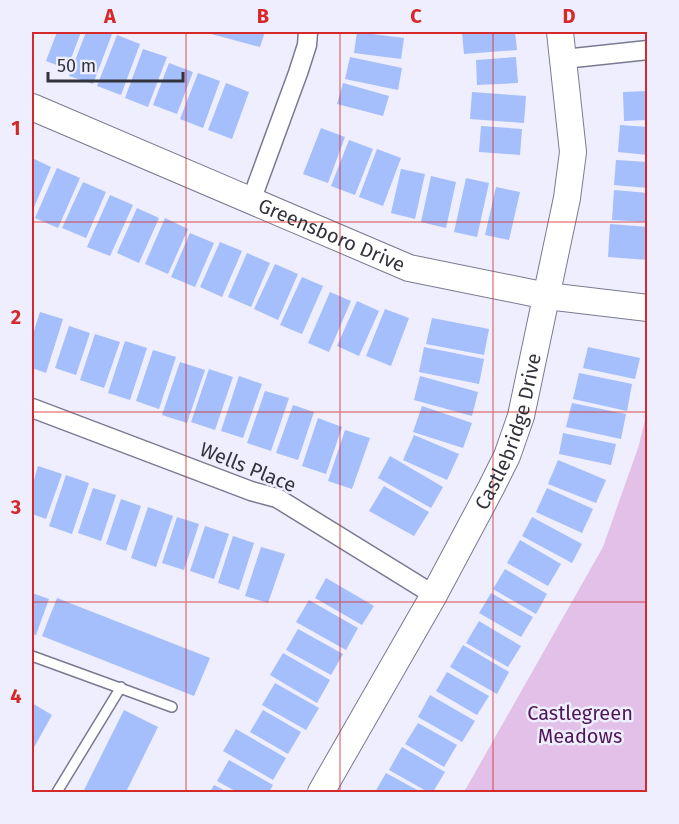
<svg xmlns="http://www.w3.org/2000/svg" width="679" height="824" font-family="'Fira Sans',sans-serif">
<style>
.green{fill:#e2c0e7}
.building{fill:#a5befc}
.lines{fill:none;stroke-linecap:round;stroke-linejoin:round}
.lane-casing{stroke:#797a91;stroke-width:12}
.street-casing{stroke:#797a91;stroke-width:21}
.secondary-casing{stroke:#797a91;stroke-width:28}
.lane{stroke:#fff;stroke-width:9}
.street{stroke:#fff;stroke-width:18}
.secondary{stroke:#fff;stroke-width:26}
.grid{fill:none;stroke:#d62828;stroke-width:1.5;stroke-opacity:0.55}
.labels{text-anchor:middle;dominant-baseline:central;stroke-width:5;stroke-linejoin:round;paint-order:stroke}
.street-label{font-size:20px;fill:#33333d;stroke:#eeeefe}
.park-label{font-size:20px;fill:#4f1658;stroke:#eeeefe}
.neatline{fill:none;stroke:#d62828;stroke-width:2}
.grid-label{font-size:20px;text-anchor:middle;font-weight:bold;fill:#d62828}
</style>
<rect width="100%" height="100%" fill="#eeeefe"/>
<polygon class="green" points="647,411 647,792 464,792 603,547 639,445"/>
<g class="building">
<polygon points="57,32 81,32 67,69 46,61"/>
<polygon points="86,32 112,34 93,84 69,76"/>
<polygon points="204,32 265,32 260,47"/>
<polygon points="357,32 404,38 401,59 354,53"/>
<polygon points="462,32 515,32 517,50 464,54"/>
<polygon points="117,35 140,44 121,95 97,86"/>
<polygon points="143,49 167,57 148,107 125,98"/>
<polygon points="350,57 402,68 398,90 345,79"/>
<polygon points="516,57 518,83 477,85 476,60"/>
<polygon points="169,63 193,72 177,114 153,105"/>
<polygon points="198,73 220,81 203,128 180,119"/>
<polygon points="226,83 249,92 232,139 208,130"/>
<polygon points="343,83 389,96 383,116 337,104"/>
<polygon points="648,91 648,120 624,121 623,92"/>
<polygon points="472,92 526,96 524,123 470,119"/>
<polygon points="620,125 648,127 648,155 618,152"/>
<polygon points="481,126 522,129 520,155 479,152"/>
<polygon points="321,128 345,137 328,183 303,174"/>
<polygon points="349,140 373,149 355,195 331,186"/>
<polygon points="377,149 401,158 383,206 359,197"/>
<polygon points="32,158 51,167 32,212"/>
<polygon points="616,160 648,162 648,188 614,185"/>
<polygon points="57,168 80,178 58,228 35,218"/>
<polygon points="401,169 425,174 415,219 391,213"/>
<polygon points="431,176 456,182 446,228 421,222"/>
<polygon points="466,178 489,183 477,237 454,232"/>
<polygon points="83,182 106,192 86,238 62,228"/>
<polygon points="496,187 520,192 509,240 485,235"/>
<polygon points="614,190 648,193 648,222 612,220"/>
<polygon points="110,195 133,205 110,256 87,247"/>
<polygon points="137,208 159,218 139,263 117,253"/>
<polygon points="165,218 188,229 168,274 145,264"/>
<polygon points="610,224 648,227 648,260 608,257"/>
<polygon points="190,233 214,243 195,287 171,277"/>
<polygon points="220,242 242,251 222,297 200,287"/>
<polygon points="247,253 270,263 251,307 228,297"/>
<polygon points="275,264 298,274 278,320 254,309"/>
<polygon points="302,277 323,286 302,334 280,325"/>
<polygon points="330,292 351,301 329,352 308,343"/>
<polygon points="357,301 379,311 359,356 337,346"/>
<polygon points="385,309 409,318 391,366 366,356"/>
<polygon points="40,312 63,319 46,373 32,368 32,337"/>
<polygon points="432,318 489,329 484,355 426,344"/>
<polygon points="69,326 90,333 76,375 55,368"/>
<polygon points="95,334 120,342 104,388 80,380"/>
<polygon points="125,341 147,348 130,400 108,393"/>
<polygon points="424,347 484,359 479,384 419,372"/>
<polygon points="588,347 640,358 635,379 583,368"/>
<polygon points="153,350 176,357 159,409 136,401"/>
<polygon points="180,362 205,370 187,423 162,415"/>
<polygon points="209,369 233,377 215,430 191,422"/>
<polygon points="579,373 632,384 627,411 573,399"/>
<polygon points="239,376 262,384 243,438 221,431"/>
<polygon points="420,376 478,392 472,416 414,400"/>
<polygon points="265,391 289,398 271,451 247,443"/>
<polygon points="572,403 626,414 621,439 566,427"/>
<polygon points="293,405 314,412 298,460 276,453"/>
<polygon points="422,406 472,423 463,448 413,432"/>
<polygon points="318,418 342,427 326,474 302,466"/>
<polygon points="345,430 370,438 352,489 328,481"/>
<polygon points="563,433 616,444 611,465 559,454"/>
<polygon points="414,435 459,454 447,480 403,460"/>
<polygon points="390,456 443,487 431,508 378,478"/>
<polygon points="558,460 606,480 596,503 548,484"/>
<polygon points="38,466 62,474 46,519 32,514 32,487"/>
<polygon points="66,475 89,483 72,534 49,526"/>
<polygon points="384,486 429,512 414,536 369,511"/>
<polygon points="93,488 116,495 101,541 78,533"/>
<polygon points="547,488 593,509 582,533 536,512"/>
<polygon points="121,499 141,506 126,551 106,544"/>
<polygon points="148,507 173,516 156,567 131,558"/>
<polygon points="177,517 199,524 184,570 162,563"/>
<polygon points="532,517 582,544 572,563 522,536"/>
<polygon points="205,526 229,534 214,579 190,571"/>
<polygon points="233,536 254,543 239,590 218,583"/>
<polygon points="520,540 561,564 548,586 507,563"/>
<polygon points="261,547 285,554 268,603 245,596"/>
<polygon points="505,569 547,594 536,614 493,589"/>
<polygon points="326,578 374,606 362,625 315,598"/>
<polygon points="32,593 49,599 36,635 32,634"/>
<polygon points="491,593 533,617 521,637 479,613"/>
<polygon points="57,598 210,658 194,696 42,636"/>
<polygon points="309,600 358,628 346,650 296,622"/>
<polygon points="479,621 521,646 508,667 466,643"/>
<polygon points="298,629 343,654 331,675 286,650"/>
<polygon points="463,645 509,672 497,694 450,667"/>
<polygon points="283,653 330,680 317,703 270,675"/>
<polygon points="447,672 489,696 477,715 436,691"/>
<polygon points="275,683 319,708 306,730 262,705"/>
<polygon points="430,695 475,721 462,742 418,717"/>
<polygon points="32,703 52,715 32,751"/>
<polygon points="124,710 158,727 126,792 83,792"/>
<polygon points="263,710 301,732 288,754 250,732"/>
<polygon points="418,723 457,745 444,767 405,744"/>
<polygon points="236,729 286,758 273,780 223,751"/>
<polygon points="402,747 445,772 433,792 428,792 389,770"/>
<polygon points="229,760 273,785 269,792 237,792 217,781"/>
<polygon points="386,773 421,792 375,792"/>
<polygon points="214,785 228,792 210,792"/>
</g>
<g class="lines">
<g class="lane-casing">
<g id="lane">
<polyline points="32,656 172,707"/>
<polyline points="57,792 121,687"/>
</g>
</g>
<g class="street-casing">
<g id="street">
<polyline points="564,59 648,50"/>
<polyline points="251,201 298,73 307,45 308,32"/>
<polyline points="32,408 251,491 277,498 434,595"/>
</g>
</g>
<g class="secondary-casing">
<g id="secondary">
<path id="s1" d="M32 107 409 268 547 296 648 308"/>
<path id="s2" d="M321 792 434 595 491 488 507 456 521 416 567 198 573 152 560 32"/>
</g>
</g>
<use href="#lane" class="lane"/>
<use href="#street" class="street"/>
<use href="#secondary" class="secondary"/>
</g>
<path class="grid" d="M186 32V792M340 32V792M493 32V792M32 222H648M32 412H648M32 602H648"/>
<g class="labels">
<g class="street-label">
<text stroke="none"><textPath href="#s1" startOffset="326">Greensboro Drive</textPath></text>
<text stroke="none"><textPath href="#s2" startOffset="408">Castlebridge Drive</textPath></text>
<text transform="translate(248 467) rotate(22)">Wells Place</text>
</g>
<g class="park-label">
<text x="580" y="713">Castlegreen<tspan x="580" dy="23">Meadows</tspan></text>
</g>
</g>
<rect width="679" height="824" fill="none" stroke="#eeeefe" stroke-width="66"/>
<path d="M48 72v9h135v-9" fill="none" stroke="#33333d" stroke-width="3"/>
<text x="57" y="72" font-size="18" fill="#33333d" stroke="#eeeefe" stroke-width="4.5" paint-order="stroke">50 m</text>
<rect x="33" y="33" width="613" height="758" class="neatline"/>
<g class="grid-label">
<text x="110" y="23">A</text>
<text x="263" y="23">B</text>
<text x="416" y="23">C</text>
<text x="569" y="23">D</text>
<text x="16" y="135">1</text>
<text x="16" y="324">2</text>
<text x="16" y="514">3</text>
<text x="16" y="703">4</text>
</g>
</svg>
